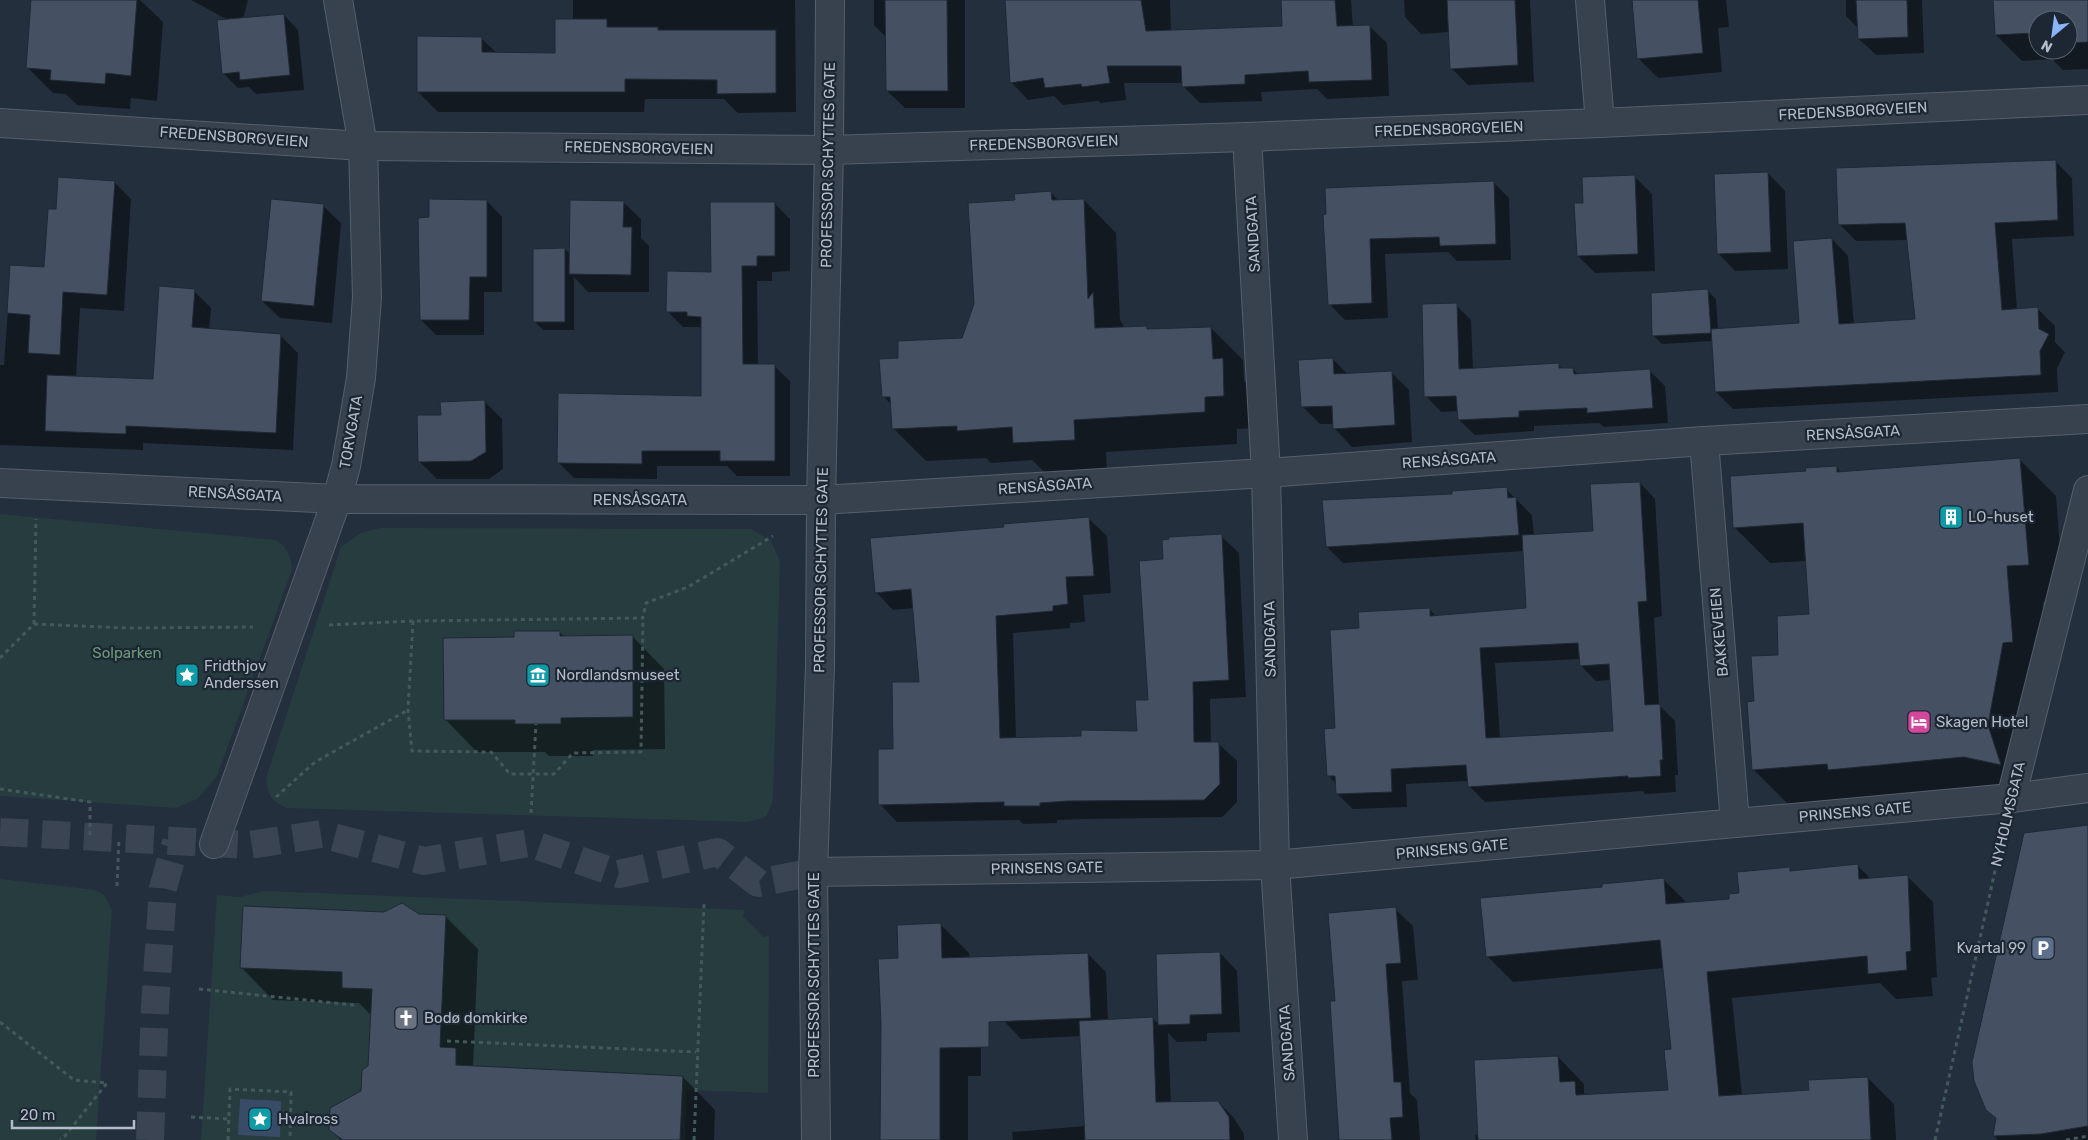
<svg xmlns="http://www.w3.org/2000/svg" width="2088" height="1140" font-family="Rubik,sans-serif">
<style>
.green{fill:#263c3f}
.water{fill:#394c67}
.shadow{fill:#0007;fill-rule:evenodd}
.building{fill:#455162;stroke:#1f2835;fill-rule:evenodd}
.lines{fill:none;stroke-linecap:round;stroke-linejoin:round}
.street-tunnel{stroke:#3a4453;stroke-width:28;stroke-dasharray:28 14;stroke-linecap:butt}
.street-casing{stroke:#565f6c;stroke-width:30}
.path{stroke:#44595c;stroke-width:3;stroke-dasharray:4 4;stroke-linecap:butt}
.street{stroke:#38414e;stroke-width:28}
.labels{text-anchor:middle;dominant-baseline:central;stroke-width:4.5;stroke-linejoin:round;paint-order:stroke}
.street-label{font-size:15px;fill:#b4bcc9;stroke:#1d2633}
.poi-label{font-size:15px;fill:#b4bcc9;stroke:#1d2633;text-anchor:start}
.park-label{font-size:15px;fill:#6b9a76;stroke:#1d2633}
</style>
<rect width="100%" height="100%" fill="#242f3e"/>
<g class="green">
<path d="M0 514 276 540C288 548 291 556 292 570L217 776 197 799 176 808 0 796Z"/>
<path d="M381 528 751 529 771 541 780 561 773 801 766 817 748 822 287 808C270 801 268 795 266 778L341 547 361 533Z"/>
<polygon points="0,879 96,890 104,895 112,910 96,1140 0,1140"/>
<polygon points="264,891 745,910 743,916 763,937 769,936 768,1093 687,1090 685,1140 201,1140 217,895 240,897"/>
</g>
<polygon class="water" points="240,1099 281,1101 280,1137 238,1135"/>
<g class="shadow">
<polygon points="33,0 140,0 163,22 157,101 131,98 130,109 77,105 66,94 53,93 27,67"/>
<polygon points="191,0 248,0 243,19 284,15 298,30 304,90 256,94 249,87 238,88 223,73 228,20"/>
<polygon points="573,0 795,0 796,112 738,113 724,99 645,99 644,112 438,112 418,92 481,38 498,54 556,55 573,20"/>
<polygon points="874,0 965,0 965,108 905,108 887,91 887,38 874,25"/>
<polygon points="1007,0 1170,0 1171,31 1283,27 1282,0 1351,0 1353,27 1369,26 1387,43 1389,96 1327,99 1317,89 1261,92 1262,101 1200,103 1183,86 1183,83 1124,83 1126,100 1101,103 1098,101 1063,105 1054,96 1028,100 1011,82"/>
<polygon points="1404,0 1530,0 1534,82 1468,85 1451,68 1450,32 1421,34 1405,17"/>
<polygon points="1633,0 1726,0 1729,27 1718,28 1722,72 1658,78 1638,58"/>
<polygon points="1846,0 1922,0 1924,53 1876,55 1859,39 1859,29 1846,16"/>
<path d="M1994 0H2088V69L2063 70 2052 59 2022 61 1996 35ZM2038 20H2068V50H2038Z"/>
<polygon points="2055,161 2072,178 2074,236 2012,239 2017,310 2038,309 2055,326 2055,342 2065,352 2057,368 2058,392 1733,409 1716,392 1713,341 1662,344 1653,335 1707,290 1716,299 1718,330 1801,324 1832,239 1848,256 1854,325 1916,321 1908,240 1856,241 1839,224"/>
<polygon points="1768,173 1785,191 1788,269 1735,271 1718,253"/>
<polygon points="1634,176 1652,194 1655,271 1595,273 1578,256 1585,204"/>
<polygon points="114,182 131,199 124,311 80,308 76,377 154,380 194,291 211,308 209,330 280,335 298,353 293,450 143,443 143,450 0,445 0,365 4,365 11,266 45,268 57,211"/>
<polygon points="1493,182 1509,198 1511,260 1457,261 1448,252 1385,254 1388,318 1345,320 1329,304 1325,216"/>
<polygon points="1051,193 1059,201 1084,200 1116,233 1120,320 1125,328 1147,327 1151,331 1211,328 1243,360 1244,381 1255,392 1256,428 1237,429 1237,444 1106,452 1107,472 1047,475 1032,460 991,463 986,458 926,461 894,429 892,405 883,396 900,359 963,339 1016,201"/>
<polygon points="487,201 502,217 502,292 484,292 484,335 436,335 421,320 430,219"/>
<polygon points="623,202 641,219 641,238 649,246 649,292 588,292 574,277 574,330 543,330 534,321 565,249 571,255"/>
<polygon points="774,203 790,219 790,271 772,272 772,281 757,281 758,365 774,366 790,381 790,476 737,476 727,466 657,466 657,479 574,478 558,462 702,397 702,330 699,327 683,327 667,311 712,274"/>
<polygon points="323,206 341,223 332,323 280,318 262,301"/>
<polygon points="1456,305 1471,320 1473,369 1558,364 1563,370 1573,369 1579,375 1650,371 1665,386 1668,423 1604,427 1599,423 1534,426 1534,431 1475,435 1459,420 1459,411 1441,412 1426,396"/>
<polygon points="1333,359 1348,375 1391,372 1409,390 1412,442 1352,447 1335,429 1334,424 1320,424 1302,406"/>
<polygon points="485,402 502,419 503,469 489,479 437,479 419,461 442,416"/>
<polygon points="2020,460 2056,496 2064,600 2043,602 2048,678 2024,761 2036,800 1789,805 1753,769 1756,702 1779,656 1810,615 1807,561 1770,563 1734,527 1807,472 1836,467 1842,473"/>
<path d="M1640 483 1655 499 1662 616 1654 618 1659 705 1675 721 1678 775H1675L1676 792 1645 794 1643 791 1485 802 1469 786V781L1406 784 1407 807 1353 809 1337 794 1336 784 1328 775 1360 630 1429 609 1436 616 1527 610 1524 551 1343 563 1327 547 1453 495 1506 489 1532 515 1534 535 1594 532ZM1580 659 1581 666 1596 681 1611 680 1614 732 1500 738 1495 663Z"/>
<polygon points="1089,519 1107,536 1111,593 1083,595 1085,622 1070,623 1070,628 1013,633 1016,739 1082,737 1138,733 1150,701 1164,560 1221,536 1239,553 1246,697 1210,699 1211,744 1219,744 1237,761 1237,802 1222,817 1086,819 1057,820 1057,823 1023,824 1019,820 897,822 880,804 894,751 921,683 914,608 893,610 876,592 1005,528"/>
<polygon points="559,632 565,637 632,636 664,669 665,749 593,750 593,756 549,756 545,752 477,752 445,719 516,638"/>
<polygon points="2088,827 2088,1140 1998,1140 1994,1136 1997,1119 1987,1109"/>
<polygon points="1858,866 1871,879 1907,876 1933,902 1937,977 1931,978 1933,996 1896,999 1880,983 1732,998 1742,1096 1810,1092 1868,1078 1894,1104 1896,1140 1476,1140 1475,1135 1479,1134 1558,1057 1584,1084 1584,1093 1588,1096 1669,1091 1673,1051 1664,968 1513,982 1487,956 1603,888 1663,879 1687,903 1730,900 1789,869 1792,872"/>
<polygon points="1395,909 1413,926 1418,980 1402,981 1410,1093 1417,1100 1420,1140 1340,1140"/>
<polygon points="418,916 446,917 478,949 473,1066 683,1077 715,1110 714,1140 341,1140 331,1130 362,1091 370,1067 372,1016 359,1003 273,1000 241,967"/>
<polygon points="941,925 969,953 970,975 981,987 981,1076 968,1076 968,1140 882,1140 899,960"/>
<polygon points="1220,953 1237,971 1240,1032 1207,1033 1207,1041 1177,1042 1168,1033 1171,1103 1218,1102 1234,1118 1244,1134 1244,1140 1013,1140 1012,1132 1085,1126 1081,1036 1021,1039 1004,1021 1088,954 1106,972 1108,1021 1153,1019 1160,1025 1157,955"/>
</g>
<g class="building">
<polygon points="31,0 137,0 131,76 106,73 105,84 50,80 51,70 26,68"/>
<polygon points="885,0 947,0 948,91 886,91"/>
<polygon points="1005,0 1141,0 1146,31 1282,26 1281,0 1335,0 1337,26 1370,25 1372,80 1309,82 1308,71 1245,75 1245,84 1182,87 1181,66 1107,66 1110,83 1082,87 1081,84 1045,88 1043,78 1010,83"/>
<polygon points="1447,0 1515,0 1518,65 1450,69"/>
<polygon points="1632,0 1698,0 1703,53 1637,59"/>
<polygon points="1856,0 1907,0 1908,37 1858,39"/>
<polygon points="1993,0 2088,0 2088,42 2068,43 2068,20 2038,20 2038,45 2036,45 2035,33 1995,35"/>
<polygon points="284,14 290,75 240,80 239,72 222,74 217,20"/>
<polygon points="555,19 607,19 607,27 658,27 658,30 776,30 776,93 717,94 717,80 625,79 625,92 417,92 417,36 482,37 482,52 555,53"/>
<polygon points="2056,160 2058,220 1995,223 2002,310 2038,307 2039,329 2049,334 2040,351 2041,375 1715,392 1711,329 1799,323 1793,241 1832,238 1839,324 1915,319 1905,223 1838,225 1836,168"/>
<polygon points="1768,172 1771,252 1717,254 1714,174"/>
<polygon points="1635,175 1638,254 1577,256 1574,203 1583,203 1582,177"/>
<polygon points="58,177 115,181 107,295 63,292 60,355 28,353 30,315 7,313 10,265 44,267 48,209 56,209"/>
<polygon points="1494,181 1496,244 1440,246 1439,237 1370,239 1372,303 1328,305 1323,215 1326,214 1325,188"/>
<polygon points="1051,191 1052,200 1084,199 1088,299 1093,292 1095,328 1147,326 1147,329 1211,327 1213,359 1223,358 1224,396 1205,397 1205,412 1074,420 1075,440 1013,443 1012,427 957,431 957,426 892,429 890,397 882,397 879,359 898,358 898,341 962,338 974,304 968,203 1015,200 1014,194"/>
<polygon points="271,199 324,204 314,306 261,301"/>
<polygon points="429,199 487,200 487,277 470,277 469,320 420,320 418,218 429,217"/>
<polygon points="570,200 624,201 623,227 632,227 631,275 569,274"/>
<polygon points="710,202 775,202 775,256 757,256 757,266 742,266 743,364 775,364 775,461 720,461 720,451 642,451 642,464 557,463 558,393 701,396 701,317 687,316 687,312 666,312 667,271 711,272"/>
<polygon points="565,248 565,322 533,322 533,249"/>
<polygon points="159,286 195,289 192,327 281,334 276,433 126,426 126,434 45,431 47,375 153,379"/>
<polygon points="1708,289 1711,333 1652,336 1651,293"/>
<polygon points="1457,303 1459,369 1559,363 1559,368 1573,368 1574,374 1650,369 1653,408 1587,413 1587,408 1519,411 1519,417 1458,420 1456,396 1424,397 1422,304"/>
<polygon points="1333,358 1334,374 1392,371 1395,425 1333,429 1332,406 1301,407 1298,360"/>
<polygon points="485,400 486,452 471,461 418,462 417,415 441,415 440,402"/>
<polygon points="2020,458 2029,565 2007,566 2013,642 2003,643 1988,725 2001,765 1964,757 1828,770 1827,764 1752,770 1747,702 1754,701 1751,656 1778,655 1777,616 1809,614 1803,523 1733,528 1730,476 1806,471 1805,468 1837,466 1837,472"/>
<path d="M1640 482 1647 601 1638 602 1645 705 1660 704 1663 760H1660L1661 776 1628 778V776L1468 787 1466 765 1391 769 1392 792 1336 794 1335 776H1327L1324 729 1335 728 1330 630 1359 628 1358 612 1430 608V616L1526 608 1522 535 1593 531 1590 484ZM1578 643 1580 666 1609 664 1613 731 1486 738 1480 648Z"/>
<polygon points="1507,487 1508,498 1516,497 1519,535 1326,547 1322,500 1452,494 1452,491"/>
<polygon points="1089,517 1094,576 1066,577 1068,604 1053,606 1053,611 996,616 1000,738 1081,736 1081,730 1137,731 1135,700 1148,700 1139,561 1163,559 1162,540 1169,539 1169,537 1222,534 1229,680 1193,682 1194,742 1219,742 1220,784 1204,800 1067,801 1040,803 1040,806 1004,806 1004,802 878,805 878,749 893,749 892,682 919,682 911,589 875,593 870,538 1004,527 1003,524"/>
<polygon points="514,631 560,631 560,636 633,635 633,717 561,718 561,724 515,724 515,720 444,720 443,638 514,637"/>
<polygon points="2088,825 2088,1126 2041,1134 1993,1136 1996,1118 1986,1110 1974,1081 1972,1062 2024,833"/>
<polygon points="1858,864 1859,879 1908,875 1911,951 1906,952 1907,970 1868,974 1867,956 1707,972 1719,1096 1809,1090 1808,1080 1868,1077 1871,1140 1478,1140 1474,1060 1558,1056 1560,1082 1575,1081 1576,1095 1668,1090 1664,1050 1671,1049 1660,940 1486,957 1480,898 1602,887 1602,884 1664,878 1666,904 1729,899 1729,894 1739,893 1737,872 1790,867 1790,871"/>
<polygon points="402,903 419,914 446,915 440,1047 456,1048 456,1065 683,1076 680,1140 343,1140 329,1130 330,1108 361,1091 362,1070 368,1066 372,989 342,988 342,972 240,968 243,906 384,912"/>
<polygon points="1396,907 1401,963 1386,964 1394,1082 1401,1082 1403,1117 1390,1118 1392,1140 1339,1140 1330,1001 1335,1001 1328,913"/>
<polygon points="941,923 942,958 1088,953 1091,1018 989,1022 989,1047 940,1048 940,1140 880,1140 881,1023 878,959 898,958 897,925"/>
<polygon points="1220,952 1222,1014 1190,1015 1190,1024 1158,1025 1156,954"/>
<polygon points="1153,1017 1156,1102 1218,1101 1229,1117 1230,1140 1085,1140 1079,1021"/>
</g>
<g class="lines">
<g class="street-tunnel">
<polyline points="0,832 250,845 321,834 424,861 529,843 619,874 718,852 758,883 813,872"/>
<polyline points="150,1140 155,1007 163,888 176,842"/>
</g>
<g class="street-casing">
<g id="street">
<polyline points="1590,0 1600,123"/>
<polyline points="0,123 363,146 829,150 1247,137 1600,123 2088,100"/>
<polyline points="1247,137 1266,473 1275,865 1293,1140"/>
<polyline points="1704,441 1735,823"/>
<polyline points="0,483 337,499 821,500 1266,473 1704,441 2088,419"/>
<polyline points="2011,798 2088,490"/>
<polyline points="214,844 337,499 346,466 361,378 367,297 363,146 338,0"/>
<polyline points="813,872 1275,865 2011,798 2088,788"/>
<polyline points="816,1140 813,872 820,666 821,500 829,150 830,0"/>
</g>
</g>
<g class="path">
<polyline points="413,621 408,710 412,751 491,752 510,774 554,774 573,753 641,752 643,618"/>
<polyline points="34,624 36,519"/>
<polyline points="329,625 413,621 643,618 646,603 688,587 773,536"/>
<polyline points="0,658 34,624 126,628 253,627"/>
<polyline points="0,789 90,802 90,838"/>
<polyline points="276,797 315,762 408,710"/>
<polyline points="531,813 536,724"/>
<polyline points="117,886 119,838"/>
<polyline points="199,989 354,1005"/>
<polyline points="0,1022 74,1080 107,1083 65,1136 60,1140"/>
<polyline points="447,1041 696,1052"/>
<polyline points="191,1117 228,1119"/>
<polyline points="228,1140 230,1089 291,1092 290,1140"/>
<polyline points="694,1140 704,904"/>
<polyline points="1935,1140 2003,835"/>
<polyline points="2066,1140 2088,1136"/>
</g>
<use href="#street" class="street"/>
</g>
<defs>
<g id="building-square" transform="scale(1.25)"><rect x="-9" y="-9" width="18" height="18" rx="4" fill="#0f9aa8" stroke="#1d2633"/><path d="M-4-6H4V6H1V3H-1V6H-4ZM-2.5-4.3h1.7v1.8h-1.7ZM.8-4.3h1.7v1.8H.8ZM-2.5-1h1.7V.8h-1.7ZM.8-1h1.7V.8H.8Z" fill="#fff"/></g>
<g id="sight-square" transform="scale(1.25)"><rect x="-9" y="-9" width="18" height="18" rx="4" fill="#0f9aa8" stroke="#1d2633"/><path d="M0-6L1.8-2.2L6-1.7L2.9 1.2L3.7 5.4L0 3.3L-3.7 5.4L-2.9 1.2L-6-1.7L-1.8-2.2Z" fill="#fff"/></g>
<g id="museum-square" transform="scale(1.25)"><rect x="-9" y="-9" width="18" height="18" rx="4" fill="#0f9aa8" stroke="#1d2633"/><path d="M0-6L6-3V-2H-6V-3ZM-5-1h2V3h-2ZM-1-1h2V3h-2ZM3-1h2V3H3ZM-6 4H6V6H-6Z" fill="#fff"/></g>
<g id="hotel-square" transform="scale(1.25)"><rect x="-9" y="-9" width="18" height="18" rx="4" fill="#d1479c" stroke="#1d2633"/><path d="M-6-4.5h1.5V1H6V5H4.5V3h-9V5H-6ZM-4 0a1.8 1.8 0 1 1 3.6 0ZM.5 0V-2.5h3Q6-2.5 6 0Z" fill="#fff"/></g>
<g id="parking-square" transform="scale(1.25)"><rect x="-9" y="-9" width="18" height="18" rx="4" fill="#5c6f8a" stroke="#1d2633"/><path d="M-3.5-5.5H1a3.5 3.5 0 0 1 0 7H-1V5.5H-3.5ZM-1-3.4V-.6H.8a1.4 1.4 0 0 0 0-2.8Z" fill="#fff"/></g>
<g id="church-square" transform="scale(1.25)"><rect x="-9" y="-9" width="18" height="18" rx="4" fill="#6b7280" stroke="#1d2633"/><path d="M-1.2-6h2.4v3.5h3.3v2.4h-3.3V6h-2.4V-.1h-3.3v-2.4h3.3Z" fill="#fff"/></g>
</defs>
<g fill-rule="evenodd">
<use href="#building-square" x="1951" y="517"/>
<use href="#sight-square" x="187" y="675"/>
<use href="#museum-square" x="538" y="675"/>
<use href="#hotel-square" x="1919" y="722"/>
<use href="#parking-square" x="2043" y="948"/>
<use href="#church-square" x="406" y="1018"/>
<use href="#sight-square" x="260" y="1119"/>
</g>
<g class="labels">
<g class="street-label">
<text transform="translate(1853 111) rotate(-3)">FREDENSBORGVEIEN</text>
<text transform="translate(1449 129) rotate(-2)">FREDENSBORGVEIEN</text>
<text transform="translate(234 137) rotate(4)">FREDENSBORGVEIEN</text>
<text transform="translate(1044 143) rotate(-2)">FREDENSBORGVEIEN</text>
<text transform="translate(639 148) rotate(1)">FREDENSBORGVEIEN</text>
<text transform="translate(828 165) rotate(-89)">PROFESSOR SCHYTTES GATE</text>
<text transform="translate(1253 234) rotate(-93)">SANDGATA</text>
<text transform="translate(351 432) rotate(-80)">TORVGATA</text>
<text transform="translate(1853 433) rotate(-3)">RENSÅSGATA</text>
<text transform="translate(1449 460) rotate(-4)">RENSÅSGATA</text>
<text transform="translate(1045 486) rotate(-4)">RENSÅSGATA</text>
<text transform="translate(235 494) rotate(3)">RENSÅSGATA</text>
<text x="640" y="500">RENSÅSGATA</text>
<text transform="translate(821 570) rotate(-89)">PROFESSOR SCHYTTES GATE</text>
<text transform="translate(1719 632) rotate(-95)">BAKKEVEIEN</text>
<text transform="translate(1270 639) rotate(-91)">SANDGATA</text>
<text transform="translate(1855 812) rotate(-5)">PRINSENS GATE</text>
<text transform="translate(2008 814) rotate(-77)">NYHOLMSGATA</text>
<text transform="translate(1452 849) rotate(-5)">PRINSENS GATE</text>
<text transform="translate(1047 868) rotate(-1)">PRINSENS GATE</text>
<text transform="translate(814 975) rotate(-90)">PROFESSOR SCHYTTES GATE</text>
<text transform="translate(1287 1043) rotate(-94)">SANDGATA</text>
</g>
<g class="poi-label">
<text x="1968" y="517">LO-huset</text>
<text x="204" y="666">Fridthjov<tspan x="204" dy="17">Anderssen</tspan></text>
<text x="556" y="675">Nordlandsmuseet</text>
<text x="1936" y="722">Skagen Hotel</text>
<text x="2026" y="948" text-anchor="end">Kvartal 99</text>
<text x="424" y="1018">Bodø domkirke</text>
<text x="278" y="1119">Hvalross</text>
</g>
<g class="park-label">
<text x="127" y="653">Solparken</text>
</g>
</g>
<g transform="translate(2053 35) rotate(209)"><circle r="24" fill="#1d2633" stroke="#59626f"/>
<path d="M0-4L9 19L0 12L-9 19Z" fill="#8ab4f8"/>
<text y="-8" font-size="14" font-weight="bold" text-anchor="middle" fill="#b4bcc9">N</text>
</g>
<path d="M12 1120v8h122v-8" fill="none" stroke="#b4bcc9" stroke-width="2.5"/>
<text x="20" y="1120" font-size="15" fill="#b4bcc9" stroke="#1d2633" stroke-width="4" paint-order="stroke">20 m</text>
</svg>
